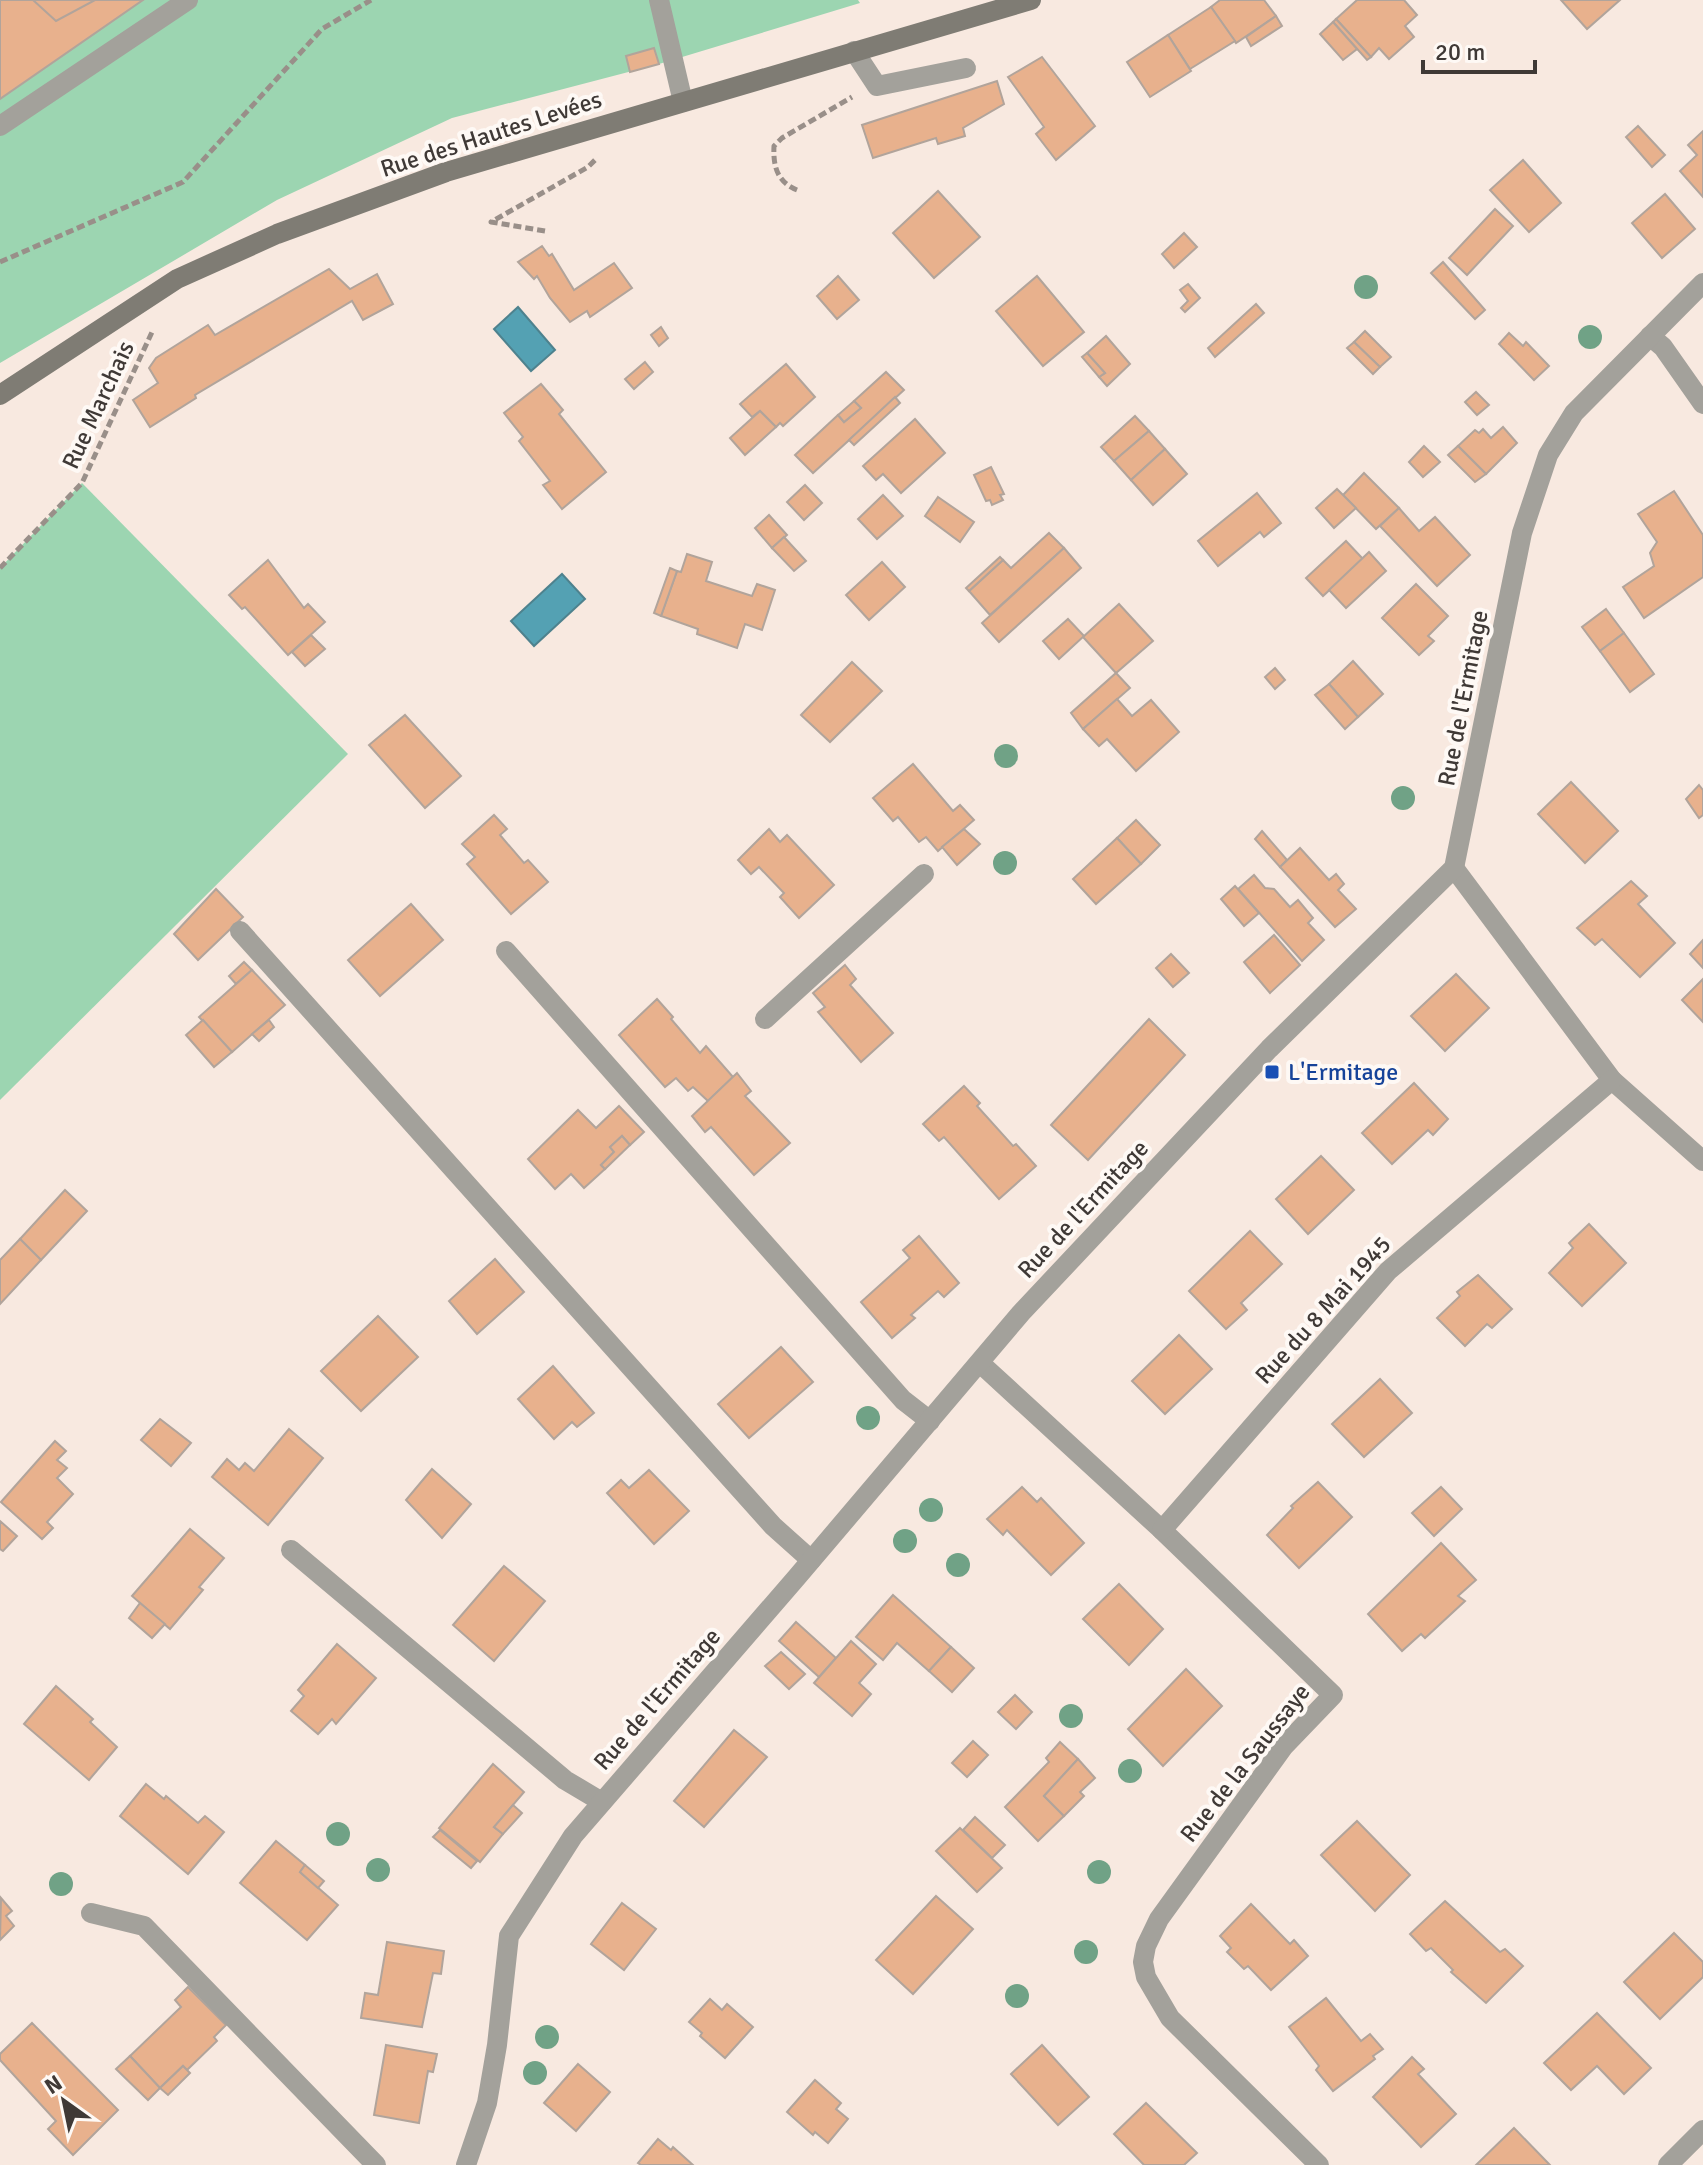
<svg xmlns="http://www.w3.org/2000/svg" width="1703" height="2165" font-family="Signika,sans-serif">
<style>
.green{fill:#9cd5b1}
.water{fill:#54a1b3;stroke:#4e828e;stroke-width:2}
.building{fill:#e8b18d;stroke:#b1a49b;stroke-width:2}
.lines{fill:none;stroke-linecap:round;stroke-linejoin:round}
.path{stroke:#998f89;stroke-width:5;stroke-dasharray:8 4;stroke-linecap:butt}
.lane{stroke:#a3a19b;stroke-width:20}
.street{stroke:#a3a19b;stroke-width:20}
.secondary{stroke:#7f7c74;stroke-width:20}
.tree{fill:#70a286}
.transit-dot{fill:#1a4fb4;stroke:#fef9f5;stroke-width:3}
.labels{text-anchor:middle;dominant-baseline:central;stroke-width:8;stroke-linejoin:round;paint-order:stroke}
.street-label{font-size:24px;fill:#3f3936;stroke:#fef9f5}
.transit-label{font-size:24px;fill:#164399;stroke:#fef9f5;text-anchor:start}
</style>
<rect width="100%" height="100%" fill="#f8e9e0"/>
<g class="green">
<polygon points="0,0 858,0 860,3 659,64 452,118 277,200 0,363"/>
<polygon points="82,483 348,754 0,1100 0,568"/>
</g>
<g class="water">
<polygon points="518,307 555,350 531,371 494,329"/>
<polygon points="562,574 585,599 534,646 511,621"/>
</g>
<g class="building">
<polygon points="0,0 143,0 0,99"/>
<polygon points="33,0 95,0 56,21"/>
<polygon points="1220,0 1264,0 1276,16 1236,43 1211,7"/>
<polygon points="1357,0 1404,0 1417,15 1405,26 1414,37 1389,59 1379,48 1371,57 1336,19"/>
<polygon points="1561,0 1620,0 1587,29"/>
<polygon points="1211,7 1235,41 1190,69 1168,35"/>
<polygon points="1276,16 1282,26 1251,46 1246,37"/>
<polygon points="1336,19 1371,57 1367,60 1333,22"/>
<polygon points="1333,22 1357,49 1343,60 1320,34"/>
<polygon points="1168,35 1191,71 1150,97 1127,62"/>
<polygon points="654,48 659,64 630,72 626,56"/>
<polygon points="1042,57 1095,126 1056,160 1036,134 1044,127 1008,77"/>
<polygon points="997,81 1004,104 963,128 965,136 938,144 936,138 873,158 862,125"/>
<polygon points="1638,126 1665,155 1652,167 1626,137"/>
<polygon points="1703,131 1703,197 1680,171 1697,155 1688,145"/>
<polygon points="1523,160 1561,203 1529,232 1490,190"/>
<polygon points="938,191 980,237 934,278 893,233"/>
<polygon points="1665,194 1695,229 1662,258 1632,223"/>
<polygon points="1495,209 1513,226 1467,275 1449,258"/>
<polygon points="1184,233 1197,247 1174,268 1162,254"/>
<polygon points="542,246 549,256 552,254 574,290 614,263 632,288 590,317 587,311 570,322 550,298 537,276 534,279 518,262"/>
<polygon points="1443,262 1485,310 1475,319 1431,273"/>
<polygon points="329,269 350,289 377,274 393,304 363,320 352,301 195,395 196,398 150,427 133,400 158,383 149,368 156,358 208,325 215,335"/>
<polygon points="838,276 859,300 837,319 817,296"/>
<polygon points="1037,276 1084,332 1043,366 996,311"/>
<polygon points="1188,284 1200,298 1185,312 1181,308 1188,301 1180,290"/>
<polygon points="1256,304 1264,313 1215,357 1208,348"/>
<polygon points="661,327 668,338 659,346 651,335"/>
<polygon points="1365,331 1391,357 1380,367 1354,342"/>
<polygon points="1509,333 1523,346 1526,342 1549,366 1534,380 1499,344"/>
<polygon points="1106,336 1130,364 1107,386 1099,377 1105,373 1087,353"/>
<polygon points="1354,342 1380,367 1373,374 1347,348"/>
<polygon points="1087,353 1105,373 1099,377 1082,357"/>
<polygon points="645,362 653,372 634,389 625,379"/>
<polygon points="786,364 815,397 783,426 780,423 776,427 760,411 752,417 740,404"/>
<polygon points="886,372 904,390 813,473 795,455 838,415 844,422 861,408 854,401"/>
<polygon points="541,384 563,410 559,414 606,472 562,509 543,485 550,481 519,441 523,437 504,413"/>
<polygon points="1476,392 1489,405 1477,415 1465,402"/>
<polygon points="895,397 900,403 854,445 849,440"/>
<polygon points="854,401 861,408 844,422 838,415"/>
<polygon points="760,411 776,427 745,455 730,438"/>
<polygon points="1135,416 1149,431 1114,461 1101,447"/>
<polygon points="915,419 945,453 901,493 883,474 876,480 863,466"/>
<polygon points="1503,427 1517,443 1486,474 1458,446 1475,430 1479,433 1483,429 1491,438"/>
<polygon points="1149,431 1165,449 1131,480 1114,461"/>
<polygon points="1424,446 1440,462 1423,477 1409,462"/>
<polygon points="1458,446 1486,474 1475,482 1448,455"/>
<polygon points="1165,449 1187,474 1153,505 1131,480"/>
<polygon points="991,467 1004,494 1000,495 1003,500 992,505 990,500 986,501 974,475"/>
<polygon points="1364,473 1399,508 1376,529 1343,495"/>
<polygon points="805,485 822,503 804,520 787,502"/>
<polygon points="1337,489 1356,508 1334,528 1316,508"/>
<polygon points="1674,491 1703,535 1703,577 1644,618 1623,587 1654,566 1650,553 1657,542 1638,514"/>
<polygon points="1257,493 1281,523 1264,537 1260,532 1218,566 1198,541"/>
<polygon points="883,495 903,516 877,539 858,519"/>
<polygon points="938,497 974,522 960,542 925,516"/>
<polygon points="1399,508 1419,531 1435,517 1470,555 1437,586 1380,526"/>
<polygon points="769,515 787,535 772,548 755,528"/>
<polygon points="1049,533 1064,548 990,615 969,591 1003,560 1011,568"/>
<polygon points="784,537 806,561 794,571 772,548"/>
<polygon points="1346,541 1363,559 1323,596 1306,578"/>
<polygon points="1064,548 1081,568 999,642 982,623"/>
<polygon points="1369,552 1386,571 1346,608 1329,590"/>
<polygon points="687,554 712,562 706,581 752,596 757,584 775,590 762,630 745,624 737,648 697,634 698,629 661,616 677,571 681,572"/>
<polygon points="1000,557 1003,560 969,591 966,588"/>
<polygon points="268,560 304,608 308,604 325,622 288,655 245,607 242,609 229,595"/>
<polygon points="882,562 905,587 869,620 846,595"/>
<polygon points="670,568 677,571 661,616 654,613"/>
<polygon points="1416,584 1448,616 1428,636 1434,641 1419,655 1382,618"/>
<polygon points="1119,604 1153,641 1116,673 1083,637"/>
<polygon points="1606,609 1624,633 1600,651 1582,627"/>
<polygon points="1068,619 1084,636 1059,659 1043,641"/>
<polygon points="1624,633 1654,674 1630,692 1600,651"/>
<polygon points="311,635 325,649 305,666 292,652"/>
<polygon points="1353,661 1383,694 1358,717 1329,684"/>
<polygon points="852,662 882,691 830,742 801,715"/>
<polygon points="1275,668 1285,680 1275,689 1265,677"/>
<polygon points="1116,673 1130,688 1083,729 1071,713"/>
<polygon points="1329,684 1358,717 1345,729 1315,695"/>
<polygon points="1117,699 1132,716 1151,700 1179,732 1136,771 1107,739 1099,746 1083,729"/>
<polygon points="405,715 461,776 425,808 369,745"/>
<polygon points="913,764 953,811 960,805 974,820 938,851 926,837 919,842 898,817 893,821 873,798"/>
<polygon points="1571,782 1618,831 1585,863 1538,814"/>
<polygon points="1699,785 1703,790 1703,815 1699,818 1686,799"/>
<polygon points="494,815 507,829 500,835 524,863 528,860 548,882 511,914 467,864 475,857 462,844"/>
<polygon points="1136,820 1160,845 1141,864 1117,838"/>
<polygon points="769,829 780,842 787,835 834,885 799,918 780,897 784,893 759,867 751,874 738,860"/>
<polygon points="964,829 980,844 957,865 942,847"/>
<polygon points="1262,831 1287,860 1280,867 1255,839"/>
<polygon points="1117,838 1141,864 1096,904 1073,879"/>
<polygon points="1300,848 1329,880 1336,874 1344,884 1338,890 1356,909 1335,927 1280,867"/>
<polygon points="1254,875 1265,888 1274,889 1290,907 1298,900 1313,918 1308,923 1324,940 1302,961 1238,889"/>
<polygon points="1631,881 1647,896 1638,904 1675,943 1640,977 1602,939 1595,945 1577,928"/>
<polygon points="1235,886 1259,913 1244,926 1221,899"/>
<polygon points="216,889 243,917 198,960 174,934"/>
<polygon points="411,904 443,940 380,996 348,960"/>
<polygon points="1274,935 1300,965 1270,993 1244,962"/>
<polygon points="1703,940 1703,968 1690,954"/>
<polygon points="1171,954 1189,973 1173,987 1156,968"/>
<polygon points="244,962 252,970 236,984 229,976"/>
<polygon points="845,965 856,979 850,985 893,1033 861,1062 818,1012 825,1007 813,993"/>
<polygon points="252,970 285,1005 232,1052 199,1017"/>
<polygon points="1456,974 1489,1008 1445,1051 1411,1016"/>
<polygon points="1703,979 1703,1022 1682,1000"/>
<polygon points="657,999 673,1017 671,1019 700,1053 706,1046 733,1077 708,1101 693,1087 688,1091 676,1078 665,1087 619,1035"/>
<polygon points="1149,1019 1185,1055 1088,1160 1051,1125"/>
<polygon points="203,1020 232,1052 214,1067 186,1035"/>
<polygon points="269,1020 274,1027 259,1041 252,1034"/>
<polygon points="737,1073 751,1091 745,1096 790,1143 754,1175 711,1127 705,1132 692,1116"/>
<polygon points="1414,1083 1448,1119 1433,1135 1428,1130 1392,1164 1362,1133"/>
<polygon points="964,1086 980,1103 977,1106 1013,1146 1016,1144 1036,1166 999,1199 944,1137 939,1141 923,1124"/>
<polygon points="619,1106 644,1132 630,1145 622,1136 610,1147 614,1152 601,1165 605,1169 584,1188 571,1174 555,1189 528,1159 578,1110 596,1128"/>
<polygon points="622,1136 630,1145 605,1169 601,1165 614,1152 610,1147"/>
<polygon points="1321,1156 1354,1190 1308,1234 1276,1199"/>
<polygon points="65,1190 87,1211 41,1260 20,1239"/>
<polygon points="1589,1224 1626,1263 1582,1306 1549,1273 1573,1248 1569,1243"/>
<polygon points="1250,1231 1282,1264 1241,1303 1247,1310 1226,1329 1189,1291"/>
<polygon points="919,1236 959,1283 944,1297 938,1291 911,1315 915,1318 892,1338 861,1302 910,1258 903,1250"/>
<polygon points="20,1239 41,1260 0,1304 0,1260"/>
<polygon points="495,1259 524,1292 477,1334 449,1301"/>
<polygon points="1478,1275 1512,1309 1492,1328 1487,1324 1465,1346 1437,1318 1460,1296 1457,1292"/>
<polygon points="378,1316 418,1357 361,1411 321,1371"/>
<polygon points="1179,1335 1212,1369 1165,1414 1132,1381"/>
<polygon points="781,1347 813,1382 749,1438 718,1404"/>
<polygon points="553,1366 594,1413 577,1427 572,1422 554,1439 518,1399"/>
<polygon points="1380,1379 1412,1413 1364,1457 1332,1424"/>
<polygon points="160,1419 191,1443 171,1466 141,1440"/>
<polygon points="289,1429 323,1458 268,1525 212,1477 227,1459 239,1470 245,1463 254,1471"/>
<polygon points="55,1441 66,1451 57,1460 67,1468 57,1478 73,1494 47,1522 53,1528 42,1539 1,1502"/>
<polygon points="432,1469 471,1504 442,1538 406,1500"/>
<polygon points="649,1470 689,1511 654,1544 607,1493 621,1480 629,1488"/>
<polygon points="1318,1482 1352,1517 1299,1568 1267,1535 1293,1508 1291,1506"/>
<polygon points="1022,1487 1037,1502 1041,1498 1084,1543 1051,1575 1007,1530 1003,1535 987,1519"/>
<polygon points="1441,1487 1462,1509 1434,1536 1412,1513"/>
<polygon points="0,1521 17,1536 3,1551 0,1549"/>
<polygon points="190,1529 224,1558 199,1587 203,1590 170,1629 132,1596"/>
<polygon points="1441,1543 1476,1580 1458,1596 1465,1601 1425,1638 1421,1634 1402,1651 1368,1614"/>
<polygon points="504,1566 545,1601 494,1661 453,1625"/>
<polygon points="1119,1584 1163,1629 1129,1665 1083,1619"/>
<polygon points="893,1595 951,1647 929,1671 897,1643 883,1660 856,1637"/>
<polygon points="140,1603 165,1624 152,1638 129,1618"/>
<polygon points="796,1622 836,1658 819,1677 779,1641"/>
<polygon points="851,1641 876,1664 859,1683 871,1694 852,1716 814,1683"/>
<polygon points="337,1644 376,1678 336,1724 332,1719 318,1734 291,1711 304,1696 298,1690"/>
<polygon points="951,1647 974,1668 952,1692 929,1671"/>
<polygon points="781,1652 805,1674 789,1689 765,1666"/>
<polygon points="1186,1669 1222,1706 1163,1766 1128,1729"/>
<polygon points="56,1686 93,1719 90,1722 117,1747 89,1780 24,1724"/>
<polygon points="1015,1695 1032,1712 1016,1729 998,1712"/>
<polygon points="734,1730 767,1757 704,1827 674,1801"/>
<polygon points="973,1741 988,1755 967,1777 952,1763"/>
<polygon points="1060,1742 1078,1759 1044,1796 1064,1816 1038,1841 1005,1807 1049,1762 1046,1758"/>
<polygon points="1078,1759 1095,1778 1080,1792 1084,1796 1064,1816 1044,1796"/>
<polygon points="493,1764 524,1792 494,1827 503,1834 480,1862 439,1828"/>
<polygon points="146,1784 164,1799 166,1796 198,1823 205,1816 224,1832 188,1874 120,1816"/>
<polygon points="513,1805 522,1813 503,1834 494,1827"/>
<polygon points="975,1817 1005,1845 992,1858 963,1830"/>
<polygon points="1357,1821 1410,1875 1375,1911 1321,1855"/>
<polygon points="960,1828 1002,1868 977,1892 936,1851"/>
<polygon points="440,1830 477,1861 471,1868 433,1837"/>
<polygon points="276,1841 305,1865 300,1872 338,1905 307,1940 240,1883"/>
<polygon points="305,1865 324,1881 318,1888 300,1872"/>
<polygon points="936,1896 973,1929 913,1994 876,1960"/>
<polygon points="1,1898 12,1911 6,1916 14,1926 0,1940"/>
<polygon points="1445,1901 1500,1952 1505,1949 1523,1966 1486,2003 1451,1972 1453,1970 1431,1948 1426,1951 1410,1934"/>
<polygon points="622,1903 656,1929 624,1970 591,1944"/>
<polygon points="1251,1904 1290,1944 1294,1940 1308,1956 1271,1990 1248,1966 1244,1969 1227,1952 1231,1948 1220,1936"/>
<polygon points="1674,1933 1703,1962 1703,1977 1660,2019 1624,1982"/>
<polygon points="387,1942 444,1951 441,1974 433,1973 422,2027 361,2018 365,1993 378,1995"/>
<polygon points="188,1987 226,2025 214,2037 217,2041 187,2070 183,2066 160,2088 130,2056 181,2007 175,2000"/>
<polygon points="1326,1998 1361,2041 1370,2034 1383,2049 1373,2056 1375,2059 1333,2091 1316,2070 1319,2066 1289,2027"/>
<polygon points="710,1999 722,2010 727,2004 753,2027 725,2058 700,2036 702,2033 689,2022"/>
<polygon points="1597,2013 1651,2068 1624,2094 1597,2066 1571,2090 1544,2063"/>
<polygon points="32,2023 118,2110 73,2155 48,2129 56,2121 0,2060 0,2054"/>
<polygon points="386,2045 437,2054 433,2072 428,2071 419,2123 374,2115"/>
<polygon points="1042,2045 1089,2097 1058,2125 1011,2074"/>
<polygon points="130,2056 160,2088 148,2100 116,2069"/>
<polygon points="1412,2057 1424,2069 1418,2074 1456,2114 1421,2147 1373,2097"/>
<polygon points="578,2064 610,2092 576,2131 544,2103"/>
<polygon points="183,2066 190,2073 168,2095 160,2088"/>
<polygon points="815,2080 841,2103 836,2109 848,2119 828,2143 815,2132 813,2135 787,2112"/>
<polygon points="1146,2103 1197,2153 1184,2165 1144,2165 1114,2134"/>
<polygon points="1514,2128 1550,2165 1476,2165"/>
<polygon points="658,2139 671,2150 673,2147 693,2165 641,2165 638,2163"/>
</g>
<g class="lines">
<g class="path">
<path d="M797 190C777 182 773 166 774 146L782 138 852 97"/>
<polyline points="545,231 491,222 588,167 595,160"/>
<polyline points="0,262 183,182 322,29 371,0"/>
<polyline points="0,568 82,483 153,330"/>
</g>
<g class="lane">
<polyline points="659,0 683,102"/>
<polyline points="854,51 877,86 966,68"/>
<polyline points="0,126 188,0"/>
<polyline points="240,931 773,1526 811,1560"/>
<polyline points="506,951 903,1400 930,1421"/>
<polyline points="765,1019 924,874"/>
<polyline points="291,1550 565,1780 602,1802"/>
<polyline points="91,1913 144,1926 376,2165"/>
</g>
<g class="street">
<polyline points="1650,336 1663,347 1703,404"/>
<polyline points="1454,868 1612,1080 1703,1161"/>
<polyline points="980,1363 1162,1530 1333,1695 1284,1746 1159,1919 1146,1946 1143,1962 1146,1977 1170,2018 1319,2165"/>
<polyline points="1162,1530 1388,1271 1612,1080"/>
<polyline points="466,2165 487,2103 497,2045 509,1936 573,1836 797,1577 1021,1313 1269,1049 1454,868 1522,533 1548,455 1574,413 1703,283"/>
<polyline points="1668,2165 1703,2130"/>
</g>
<polyline class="secondary" points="0,395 177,279 277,234 446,172 1031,0"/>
</g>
<g class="tree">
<circle cx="1366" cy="287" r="12"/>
<circle cx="1590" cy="337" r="12"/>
<circle cx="1006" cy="756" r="12"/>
<circle cx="1403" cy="798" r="12"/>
<circle cx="1005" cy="863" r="12"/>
<circle cx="868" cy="1418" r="12"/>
<circle cx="931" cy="1510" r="12"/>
<circle cx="905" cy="1541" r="12"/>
<circle cx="958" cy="1565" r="12"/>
<circle cx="1071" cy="1716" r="12"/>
<circle cx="1130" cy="1771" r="12"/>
<circle cx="338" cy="1834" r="12"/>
<circle cx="378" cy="1870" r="12"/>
<circle cx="1099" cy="1872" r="12"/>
<circle cx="61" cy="1884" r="12"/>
<circle cx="1086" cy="1952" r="12"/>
<circle cx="1017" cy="1996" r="12"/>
<circle cx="547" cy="2037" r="12"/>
<circle cx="535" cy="2073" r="12"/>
</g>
<rect class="transit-dot" x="1264" y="1064" width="16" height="16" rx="4"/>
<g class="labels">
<g class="street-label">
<text transform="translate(491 134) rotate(-18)">Rue des Hautes Levées</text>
<text transform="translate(98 405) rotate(-65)">Rue Marchais</text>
<text transform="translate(1463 698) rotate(-79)">Rue de l'Ermitage</text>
<text transform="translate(1083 1209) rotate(-47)">Rue de l'Ermitage</text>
<text transform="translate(1323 1310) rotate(-48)">Rue du 8 Mai 1945</text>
<text transform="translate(657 1699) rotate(-49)">Rue de l'Ermitage</text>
<text transform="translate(1245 1763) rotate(-52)">Rue de la Saussaye</text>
</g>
<g class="transit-label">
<text x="1288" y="1072">L'Ermitage</text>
</g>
</g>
<g transform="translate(64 2101) rotate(327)" stroke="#fef9f5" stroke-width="6" paint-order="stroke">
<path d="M0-6L14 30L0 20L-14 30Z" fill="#3f3936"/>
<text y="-12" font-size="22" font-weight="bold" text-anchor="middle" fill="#3f3936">N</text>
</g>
<path d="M1423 60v12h112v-12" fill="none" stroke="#3f3936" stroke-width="4"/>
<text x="1435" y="60" font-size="24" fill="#3f3936" stroke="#fef9f5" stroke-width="6" paint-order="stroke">20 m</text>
</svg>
